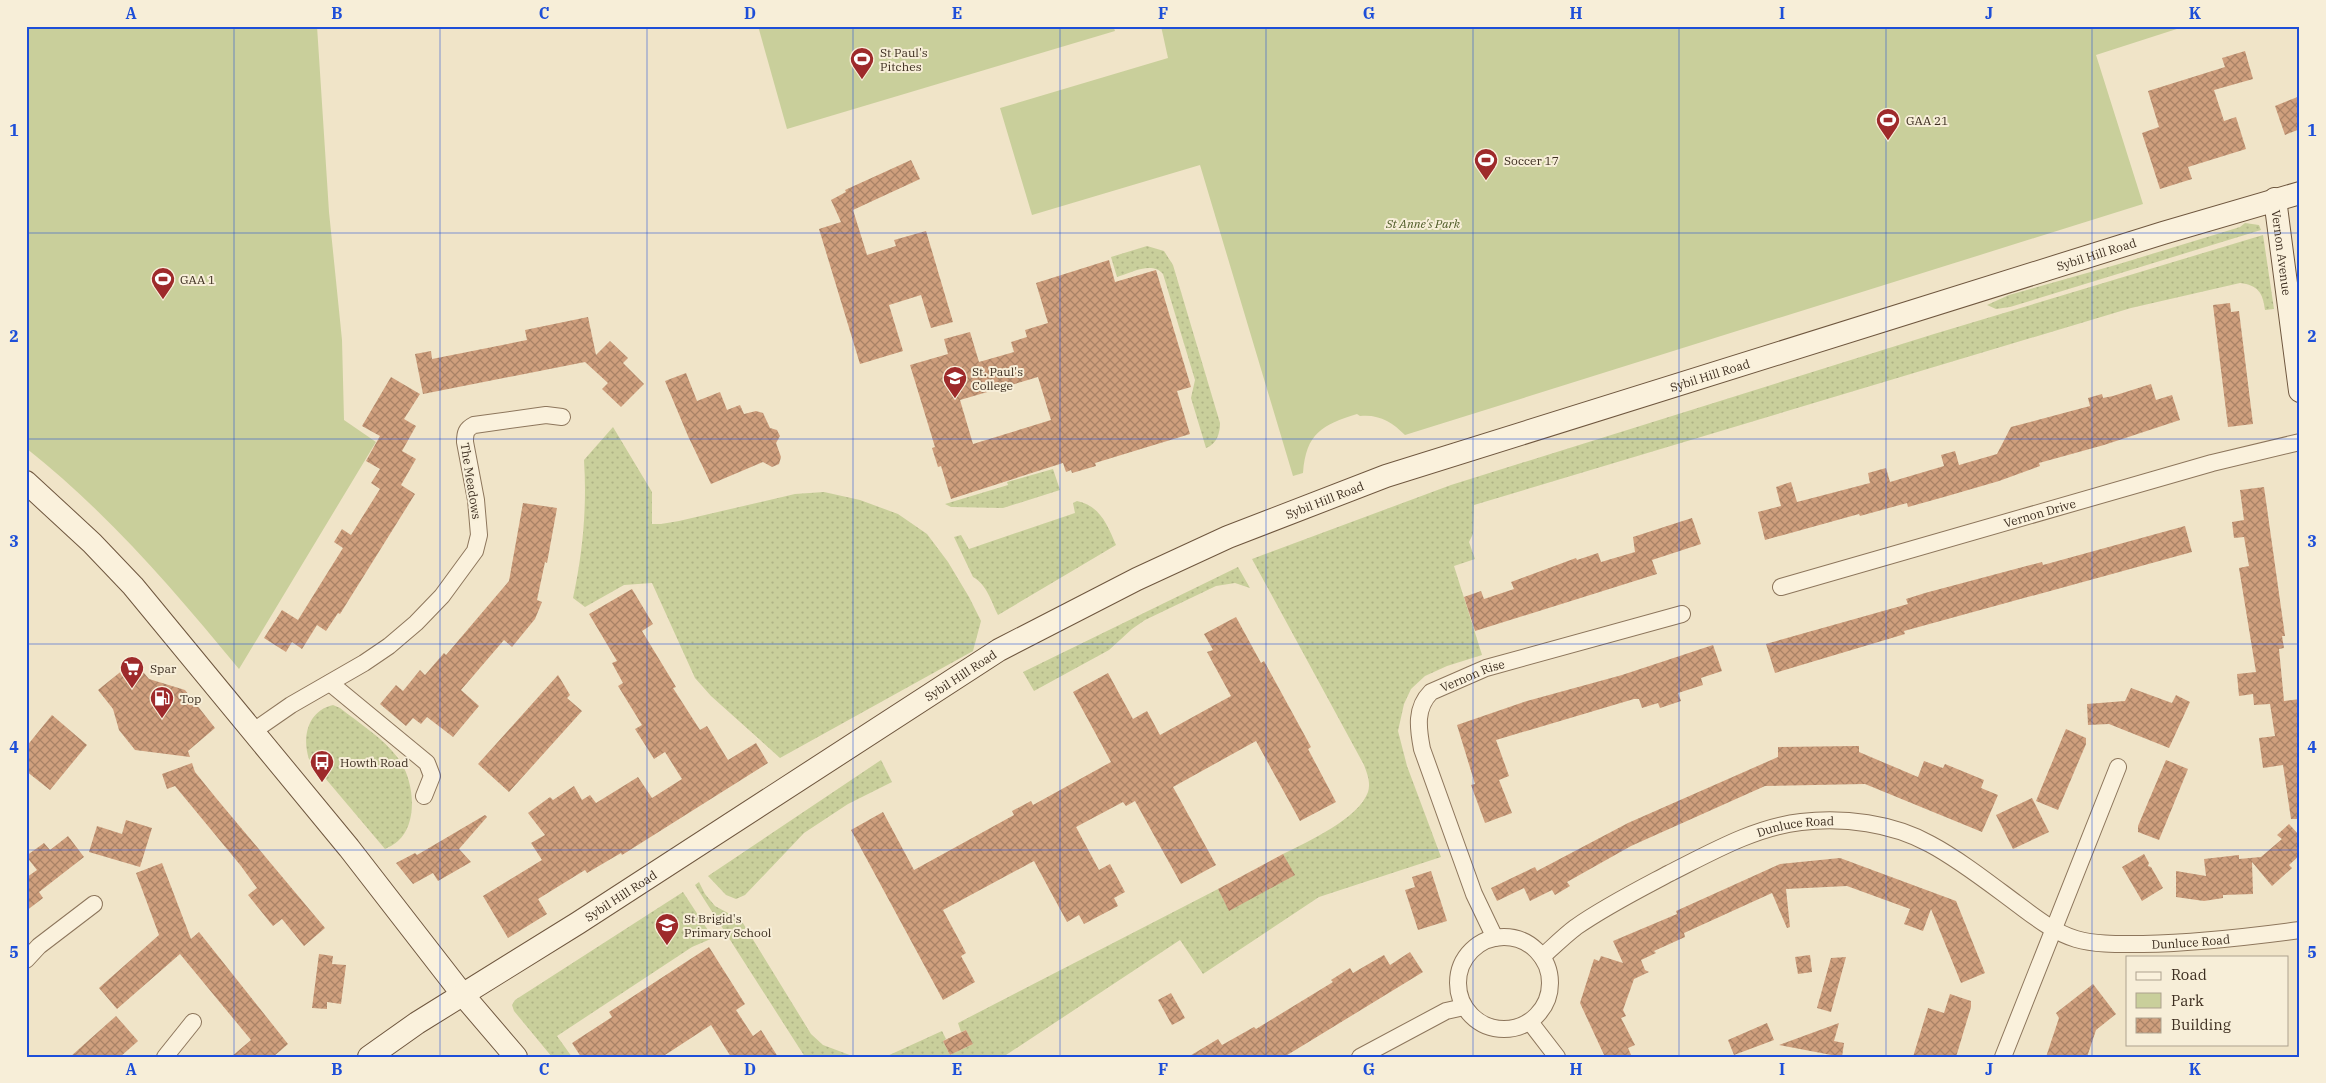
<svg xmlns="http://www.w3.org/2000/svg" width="2326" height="1083" font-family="'IBM Plex Serif',serif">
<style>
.grass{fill:url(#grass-dots)}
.green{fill:#c9cf9b}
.building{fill:url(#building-cross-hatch);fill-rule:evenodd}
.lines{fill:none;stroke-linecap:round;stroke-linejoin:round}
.street-casing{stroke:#8d765c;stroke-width:18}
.secondary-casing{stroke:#6f573f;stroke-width:24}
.street{stroke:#faf1dc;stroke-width:16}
.secondary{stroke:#faf1dc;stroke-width:22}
.grid{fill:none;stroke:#1d4ed8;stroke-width:1;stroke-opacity:0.55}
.labels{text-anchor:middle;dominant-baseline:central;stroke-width:4;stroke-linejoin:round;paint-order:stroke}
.poi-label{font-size:12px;fill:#3d2e20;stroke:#f7eed8;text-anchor:start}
.park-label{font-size:12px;font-style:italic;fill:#4d5a26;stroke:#f7eed8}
.street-label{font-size:12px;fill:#3d2e20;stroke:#f7eed8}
.neatline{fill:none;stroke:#1d4ed8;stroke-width:2}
.grid-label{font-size:16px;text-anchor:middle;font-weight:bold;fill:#1d4ed8}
</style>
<defs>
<pattern id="grass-dots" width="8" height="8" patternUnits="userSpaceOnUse" patternTransform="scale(1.25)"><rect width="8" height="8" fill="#c9cf9b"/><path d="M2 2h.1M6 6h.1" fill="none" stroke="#aeb285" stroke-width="1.8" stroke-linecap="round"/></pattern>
<pattern id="building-cross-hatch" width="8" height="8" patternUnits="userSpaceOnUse" patternTransform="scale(1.25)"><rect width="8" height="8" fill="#cf9f7d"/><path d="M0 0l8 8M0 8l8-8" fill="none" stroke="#a98266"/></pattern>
</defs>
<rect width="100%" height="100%" fill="#f0e4c8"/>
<g class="grass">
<polygon points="2245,223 2259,225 2261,230 2010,307 1996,309 1987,305 2009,295 2119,264 2240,227"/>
<path d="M2263 235 2274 309 2265 310C2263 293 2258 285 2240 283L2131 308 1474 505 1473 534 1469 542 1475 559 1454 566 1482 655 1447 666 1425 676 1411 689 1404 704 1398 731 1407 766 1441 857 1319 897 1203 974 1180 940 1003 1057H885L942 1031 946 1039 943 1041 950 1055 973 1044 966 1030 961 1032 958 1023 1218 889 1229 910 1294 875 1283 854C1309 841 1358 819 1368 792 1371 783 1367 773 1364 765L1252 559 1451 485 1934 334Z"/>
<path d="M1147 246 1164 251 1173 265 1220 423C1220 433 1217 444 1206 448L1191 398 1195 380 1163 274C1152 261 1131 273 1117 277L1111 257Z"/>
<path d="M613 427 652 492V524H661L679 521 795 494 824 492 860 500 898 514 927 534 948 562 969 597 981 621 973 651 780 758 711 696 695 678 652 583 624 585 585 607 573 598C583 552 587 507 584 460Z"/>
<polygon points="1053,469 1060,490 1003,508 951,507 945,504 1008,485 1007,482"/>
<path d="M1077 501C1100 506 1107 524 1116 545L998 615C991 601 987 585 973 577L954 537 961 535 969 549 1075 513 1073 503Z"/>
<polygon points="1238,567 1250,588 1235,583 1216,586 1145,620 1132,629 1109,650 1034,691 1023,672"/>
<path d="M333 705 340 708C359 723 383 738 398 758 414 779 419 822 398 841 395 844 389 847 385 849L309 759C302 738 307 711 333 705Z"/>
<polygon points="881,760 892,782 848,804 804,833 745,895 736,899 726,895 708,876"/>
<polygon points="699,882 705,894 715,906 741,920 811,1034 823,1045 855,1057 805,1057 695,885"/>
<polygon points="683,892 713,938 692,947 557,1036 572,1057 552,1057 514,1011 512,1005 515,1000"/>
</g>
<g class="green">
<path d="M26 26H317L329 212 342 340 344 420 376 442 239 669C173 589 108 513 26 448Z"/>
<polygon points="758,26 1113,26 1115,31 787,129"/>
<path d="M1161 26H2186L2096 55 2143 204 1405 435C1392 422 1379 414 1360 416L1357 414C1322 425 1306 433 1303 473L1293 476 1200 165 1032 215 1000 108 1168 58Z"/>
</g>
<g class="building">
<polygon points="2245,51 2253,79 2214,90 2224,121 2236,117 2246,149 2188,167 2192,179 2160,189 2142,133 2159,127 2148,91 2225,67 2222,58"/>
<polygon points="2300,96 2300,129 2285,135 2275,106"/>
<polygon points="911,160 920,179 853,210 867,255 896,246 894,240 926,231 953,322 931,328 921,295 889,305 903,351 860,364 819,229 841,222 831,200 846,192 845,190"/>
<path d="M1109 260 1115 282 1156 270 1191 387 1177 391 1190 434 1095 463 1096 466 1072 473 1071 470 1066 472 1063 463 951 499 941 466 938 467 932 448 935 447 910 365 948 354 944 339 970 332 979 362 1014 352 1011 342 1027 337 1025 330 1048 323 1036 283ZM1038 377 1051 420 973 444 960 400Z"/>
<polygon points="2230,303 2231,312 2239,311 2253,424 2228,427 2213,305"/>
<polygon points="588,317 596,355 610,341 628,358 623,363 644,384 621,407 602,389 608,383 585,362 423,394 415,354 431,351 432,359 527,340 525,330"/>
<polygon points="686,373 697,401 720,392 727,410 740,405 744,414 756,411 763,413 770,428 777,430 780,436 776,443 781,457 779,464 772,467 763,462 711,484 688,436 665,381"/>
<polygon points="391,377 420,394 404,419 416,426 402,451 416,459 401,485 415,494 340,614 338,613 326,631 317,625 302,649 292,642 286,652 264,638 282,610 298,620 343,548 334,542 342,529 351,535 380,489 371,483 380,469 366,461 380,436 362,426"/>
<polygon points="2151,384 2156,400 2172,395 2180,420 2104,445 2039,463 2040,466 1999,481 1944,497 1908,507 1907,503 1860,516 1859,514 1765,540 1758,512 1781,506 1776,487 1791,482 1797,502 1870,483 1868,473 1886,468 1890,482 1944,466 1941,455 1955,451 1959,465 1997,454 2011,427 2090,406 2088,398 2102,394 2103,398 2113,396"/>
<polygon points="2264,487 2285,636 2282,636 2284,648 2279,649 2284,701 2300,699 2300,819 2291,819 2283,765 2263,768 2259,738 2275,736 2270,704 2254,705 2253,694 2239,696 2237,674 2256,672 2239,568 2249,566 2244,537 2234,538 2232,522 2244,520 2240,490"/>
<polygon points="523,503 557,508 547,563 545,562 537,600 542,602 535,619 512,647 504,640 461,690 479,706 453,737 427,717 421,724 413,718 406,726 380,704 396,685 403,691 420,670 425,675 444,653 446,655 509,581"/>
<polygon points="1692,518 1701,544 1652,560 1657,574 1475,631 1464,597 1481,591 1484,599 1514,589 1511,582 1576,558 1577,560 1598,553 1601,562 1635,552 1633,537"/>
<polygon points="2185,526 2192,552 1904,631 1905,634 1775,673 1766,644 1908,604 1906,599 1925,593 2042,562 2043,565"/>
<polygon points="632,589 653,624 642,631 676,687 673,688 700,730 707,726 728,760 756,743 768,763 622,855 621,853 587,873 585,870 538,899 547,914 508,938 483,896 542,860 531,843 545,835 528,813 550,797 553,800 574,786 582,800 590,795 596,803 638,777 652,798 682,779 665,752 654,759 635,729 642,725 618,686 623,683 612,663 617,661 589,614"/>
<polygon points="1236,617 1261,663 1264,661 1311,747 1308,749 1336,802 1300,821 1256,741 1173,787 1216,865 1181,884 1135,801 1126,806 1123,802 1076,827 1099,870 1110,864 1125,892 1114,898 1118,906 1084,924 1079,915 1067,922 1034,861 943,910 966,953 961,956 975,982 943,1000 851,830 883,812 914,870 1014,815 1012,811 1031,801 1033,805 1111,762 1073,692 1108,673 1133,719 1147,711 1160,735 1231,696 1207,652 1213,650 1204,634"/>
<polygon points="1713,645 1722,671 1701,678 1703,685 1678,693 1681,701 1660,708 1658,703 1642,708 1639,699 1634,699 1496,740 1509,776 1499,780 1512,813 1485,823 1471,785 1475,784 1457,725 1527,701 1622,675"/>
<polygon points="134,661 149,679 185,690 215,728 188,751 190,757 135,750 119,730 113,709 98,690"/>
<polygon points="558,675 570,695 567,698 582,711 509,792 478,764"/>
<polygon points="2131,688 2172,703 2176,695 2190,702 2169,748 2109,724 2088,725 2087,704 2125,701"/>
<polygon points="52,715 87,745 50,790 26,771 26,747"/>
<polygon points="2066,729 2086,738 2086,744 2058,810 2036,801"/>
<polygon points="1859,746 1859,752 1918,777 1924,761 1943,768 1945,764 1984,780 1981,788 1998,795 1982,832 1865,784 1765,786 1631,846 1567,882 1570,886 1555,895 1552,890 1530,901 1524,888 1497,901 1491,888 1535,867 1537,871 1628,823 1778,757 1778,747"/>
<polygon points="2166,760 2188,769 2159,840 2138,832 2138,826"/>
<polygon points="192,763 195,772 216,798 325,928 304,946 282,919 273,926 248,895 257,888 241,866 175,786 167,789 162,774"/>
<polygon points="2032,798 2049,832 2013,849 1996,815"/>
<polygon points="485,815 487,817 459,849 471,862 438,881 433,873 413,884 396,863 415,853 417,855"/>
<polygon points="126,820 152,828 140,867 89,852 97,826 122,834"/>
<polygon points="2289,824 2300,836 2300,855 2289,865 2292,868 2272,886 2252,862 2253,894 2223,895 2223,898 2204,901 2176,897 2176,871 2206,876 2204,859 2239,855 2239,859 2261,857 2282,839 2277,835"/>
<polygon points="68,836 84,857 39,892 43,898 26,911 26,875 27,877 37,870 26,856 44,843 50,850"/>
<polygon points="1283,854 1295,875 1229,911 1218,889"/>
<polygon points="2144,854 2149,863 2148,866 2151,867 2163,888 2142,901 2122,867"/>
<polygon points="1840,858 1956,901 1985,973 1961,983 1931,909 1923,931 1904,924 1910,909 1847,886 1786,889 1790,927 1787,928 1772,893 1684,933 1685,937 1654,951 1656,953 1641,960 1645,970 1649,972 1634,979 1623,1010 1626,1016 1621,1018 1635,1045 1628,1048 1632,1057 1605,1057 1580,1003 1594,959 1599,961 1601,956 1623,963 1613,941 1677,914 1676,911 1780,864"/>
<polygon points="162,863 191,939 199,932 288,1044 273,1057 231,1057 251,1040 180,954 117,1009 99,988 159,935 136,873"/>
<polygon points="1431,871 1447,921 1418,930 1405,890 1415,887 1412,877"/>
<polygon points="709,947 745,1004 736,1010 753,1036 761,1030 778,1057 731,1057 711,1025 662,1057 581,1057 572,1043 612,1017 609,1012"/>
<polygon points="1410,952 1423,972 1284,1057 1188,1057 1218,1039 1222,1045 1254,1027 1256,1029 1333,982 1331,980 1350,968 1353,973 1384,955 1390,965"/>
<polygon points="319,954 333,956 332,964 346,965 341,1004 327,1002 327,1009 312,1008"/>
<polygon points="1810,955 1812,972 1798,974 1795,957"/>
<polygon points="1846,957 1831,1012 1817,1008 1831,958"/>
<polygon points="2093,984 2116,1014 2096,1030 2087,1057 2046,1057 2059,1018 2056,1013"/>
<polygon points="1171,993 1185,1018 1172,1025 1158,1000"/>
<polygon points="1950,994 1971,1001 1971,1007 1956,1057 1913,1057 1928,1008 1944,1013"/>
<polygon points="116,1016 138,1041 120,1057 70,1057"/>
<polygon points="1767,1023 1774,1040 1734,1055 1728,1040"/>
<polygon points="1839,1023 1834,1041 1844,1043 1842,1057 1779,1045"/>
<polygon points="966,1030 973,1044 950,1055 943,1041"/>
</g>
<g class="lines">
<g class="street-casing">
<g id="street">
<path id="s1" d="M1781 587 2212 463 2300 442"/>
<polyline points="330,683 427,763 432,776 424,796"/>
<path d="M252 732 291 705 364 663 389 646 416 623 442 596 475 551 479 535 476 500 465 442C465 433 466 429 474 425L546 415 562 417"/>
<circle cx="1504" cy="983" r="46"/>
<path id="s2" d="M1495 938 1474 894 1422 749C1418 728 1415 708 1431 692L1486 668 1682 614"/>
<path id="s3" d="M1542 957C1553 947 1564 936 1576 927 1606 906 1638 890 1670 873 1710 853 1755 827 1801 822 1844 817 1892 823 1930 844 1960 860 1989 883 2016 903 2035 917 2053 932 2076 939 2097 945 2121 944 2143 944 2195 943 2248 937 2300 930"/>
<polyline points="26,960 39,946 94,904"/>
<polyline points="1530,1022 1557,1057"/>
<polyline points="165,1057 193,1022"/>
<polyline points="1360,1057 1446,1011 1464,1007"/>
<polyline points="2003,1057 2118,767"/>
</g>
</g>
<g class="secondary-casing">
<g id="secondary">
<path id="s4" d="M2275 199 2300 391"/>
<polyline points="26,482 92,543 133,586 349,848 463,995 516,1057"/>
<path id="s5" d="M369 1057 417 1023 578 923 999 650 1137 579 1228 537 1386 476 2163 233 2300 193"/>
</g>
</g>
<use href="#street" class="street"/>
<use href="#secondary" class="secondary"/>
</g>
<path class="grid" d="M234 26V1057M440 26V1057M647 26V1057M853 26V1057M1060 26V1057M1266 26V1057M1473 26V1057M1679 26V1057M1886 26V1057M2092 26V1057M26 233H2300M26 439H2300M26 644H2300M26 850H2300"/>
<defs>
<g id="stadium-pin" transform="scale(1.25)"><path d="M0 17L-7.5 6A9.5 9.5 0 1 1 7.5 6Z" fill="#9e2a2b" stroke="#f7eed8"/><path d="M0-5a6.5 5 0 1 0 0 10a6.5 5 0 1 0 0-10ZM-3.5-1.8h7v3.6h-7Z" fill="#fff"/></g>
<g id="school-pin" transform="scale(1.25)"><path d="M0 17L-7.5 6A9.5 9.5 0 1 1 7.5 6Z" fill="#9e2a2b" stroke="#f7eed8"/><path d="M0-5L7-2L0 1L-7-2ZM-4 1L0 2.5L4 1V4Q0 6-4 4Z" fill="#fff"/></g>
<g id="supermarket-pin" transform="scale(1.25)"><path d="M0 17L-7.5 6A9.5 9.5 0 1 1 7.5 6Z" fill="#9e2a2b" stroke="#f7eed8"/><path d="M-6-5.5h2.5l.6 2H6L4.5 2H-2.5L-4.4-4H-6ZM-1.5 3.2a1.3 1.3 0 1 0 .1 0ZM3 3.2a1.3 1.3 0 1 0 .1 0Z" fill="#fff"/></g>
<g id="fuel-pin" transform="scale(1.25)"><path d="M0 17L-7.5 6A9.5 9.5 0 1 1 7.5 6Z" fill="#9e2a2b" stroke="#f7eed8"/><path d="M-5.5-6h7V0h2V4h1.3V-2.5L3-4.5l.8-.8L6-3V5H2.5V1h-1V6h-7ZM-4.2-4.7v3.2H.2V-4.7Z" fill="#fff"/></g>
<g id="bus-pin" transform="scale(1.25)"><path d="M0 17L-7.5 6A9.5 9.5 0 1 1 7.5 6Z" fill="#9e2a2b" stroke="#f7eed8"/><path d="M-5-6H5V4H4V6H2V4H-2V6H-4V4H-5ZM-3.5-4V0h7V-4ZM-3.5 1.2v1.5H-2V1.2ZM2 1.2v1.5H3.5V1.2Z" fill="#fff"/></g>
</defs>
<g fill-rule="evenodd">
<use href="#stadium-pin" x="862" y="59"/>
<use href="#stadium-pin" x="1888" y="120"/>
<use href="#stadium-pin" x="1486" y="160"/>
<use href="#stadium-pin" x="163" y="279"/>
<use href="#school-pin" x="955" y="378"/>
<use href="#supermarket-pin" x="132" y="668"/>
<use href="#fuel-pin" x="162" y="698"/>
<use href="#bus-pin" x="322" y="762"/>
<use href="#school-pin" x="667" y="925"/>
</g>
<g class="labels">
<g class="poi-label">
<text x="880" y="52">St Paul's<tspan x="880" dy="14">Pitches</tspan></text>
<text x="1906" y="120">GAA 21</text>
<text x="1504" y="160">Soccer 17</text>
<text x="180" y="279">GAA 1</text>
<text x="972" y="371">St. Paul's<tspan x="972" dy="14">College</tspan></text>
<text x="150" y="668">Spar</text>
<text x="180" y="698">Top</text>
<text x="340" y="762">Howth Road</text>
<text x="684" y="918">St Brigid's<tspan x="684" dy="14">Primary School</tspan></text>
</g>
<g class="park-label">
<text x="1423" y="223">St Anne's Park</text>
</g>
<g class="street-label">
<text stroke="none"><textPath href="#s4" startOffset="54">Vernon Avenue</textPath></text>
<text stroke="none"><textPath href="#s5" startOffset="1919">Sybil Hill Road</textPath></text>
<text stroke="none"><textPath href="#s5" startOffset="1514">Sybil Hill Road</textPath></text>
<text transform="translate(471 481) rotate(81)">The Meadows</text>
<text stroke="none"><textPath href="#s5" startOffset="1109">Sybil Hill Road</textPath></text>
<text stroke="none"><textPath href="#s1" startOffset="269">Vernon Drive</textPath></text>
<text stroke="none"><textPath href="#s5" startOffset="704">Sybil Hill Road</textPath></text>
<text stroke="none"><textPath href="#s2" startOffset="308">Vernon Rise</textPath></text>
<text stroke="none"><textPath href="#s3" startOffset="289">Dunluce Road</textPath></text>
<text stroke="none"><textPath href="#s5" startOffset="299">Sybil Hill Road</textPath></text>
<text stroke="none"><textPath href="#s3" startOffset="718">Dunluce Road</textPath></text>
</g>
</g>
<rect width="2326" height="1083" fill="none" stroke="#f7eed8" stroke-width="55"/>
<rect x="2126" y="956" width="162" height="90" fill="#f7eed8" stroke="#ada18e"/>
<rect x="2136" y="972" width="25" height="8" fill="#faf1dc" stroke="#ada18e"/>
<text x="2171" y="980" font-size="15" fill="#3d2e20">Road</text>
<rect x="2136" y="993" width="25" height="15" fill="#c9cf9b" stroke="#ada18e"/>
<text x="2171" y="1006" font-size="15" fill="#3d2e20">Park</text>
<rect x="2136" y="1018" width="25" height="15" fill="url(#building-cross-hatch)" stroke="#ada18e"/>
<text x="2171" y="1030" font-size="15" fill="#3d2e20">Building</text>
<rect x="28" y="28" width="2270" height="1028" class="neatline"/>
<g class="grid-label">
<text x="131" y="19">A</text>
<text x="337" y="19">B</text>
<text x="544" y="19">C</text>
<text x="750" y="19">D</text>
<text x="957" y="19">E</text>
<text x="1163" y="19">F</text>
<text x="1369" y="19">G</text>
<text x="1576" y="19">H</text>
<text x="1782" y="19">I</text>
<text x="1989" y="19">J</text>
<text x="2195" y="19">K</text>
<text x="14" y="136">1</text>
<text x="2312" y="136">1</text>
<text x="14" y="342">2</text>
<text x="2312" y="342">2</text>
<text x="14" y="547">3</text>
<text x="2312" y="547">3</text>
<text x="14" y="753">4</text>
<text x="2312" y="753">4</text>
<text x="14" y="958">5</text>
<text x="2312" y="958">5</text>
<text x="131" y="1075">A</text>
<text x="337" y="1075">B</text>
<text x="544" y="1075">C</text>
<text x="750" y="1075">D</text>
<text x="957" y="1075">E</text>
<text x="1163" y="1075">F</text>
<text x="1369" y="1075">G</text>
<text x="1576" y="1075">H</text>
<text x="1782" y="1075">I</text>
<text x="1989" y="1075">J</text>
<text x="2195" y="1075">K</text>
</g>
</svg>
